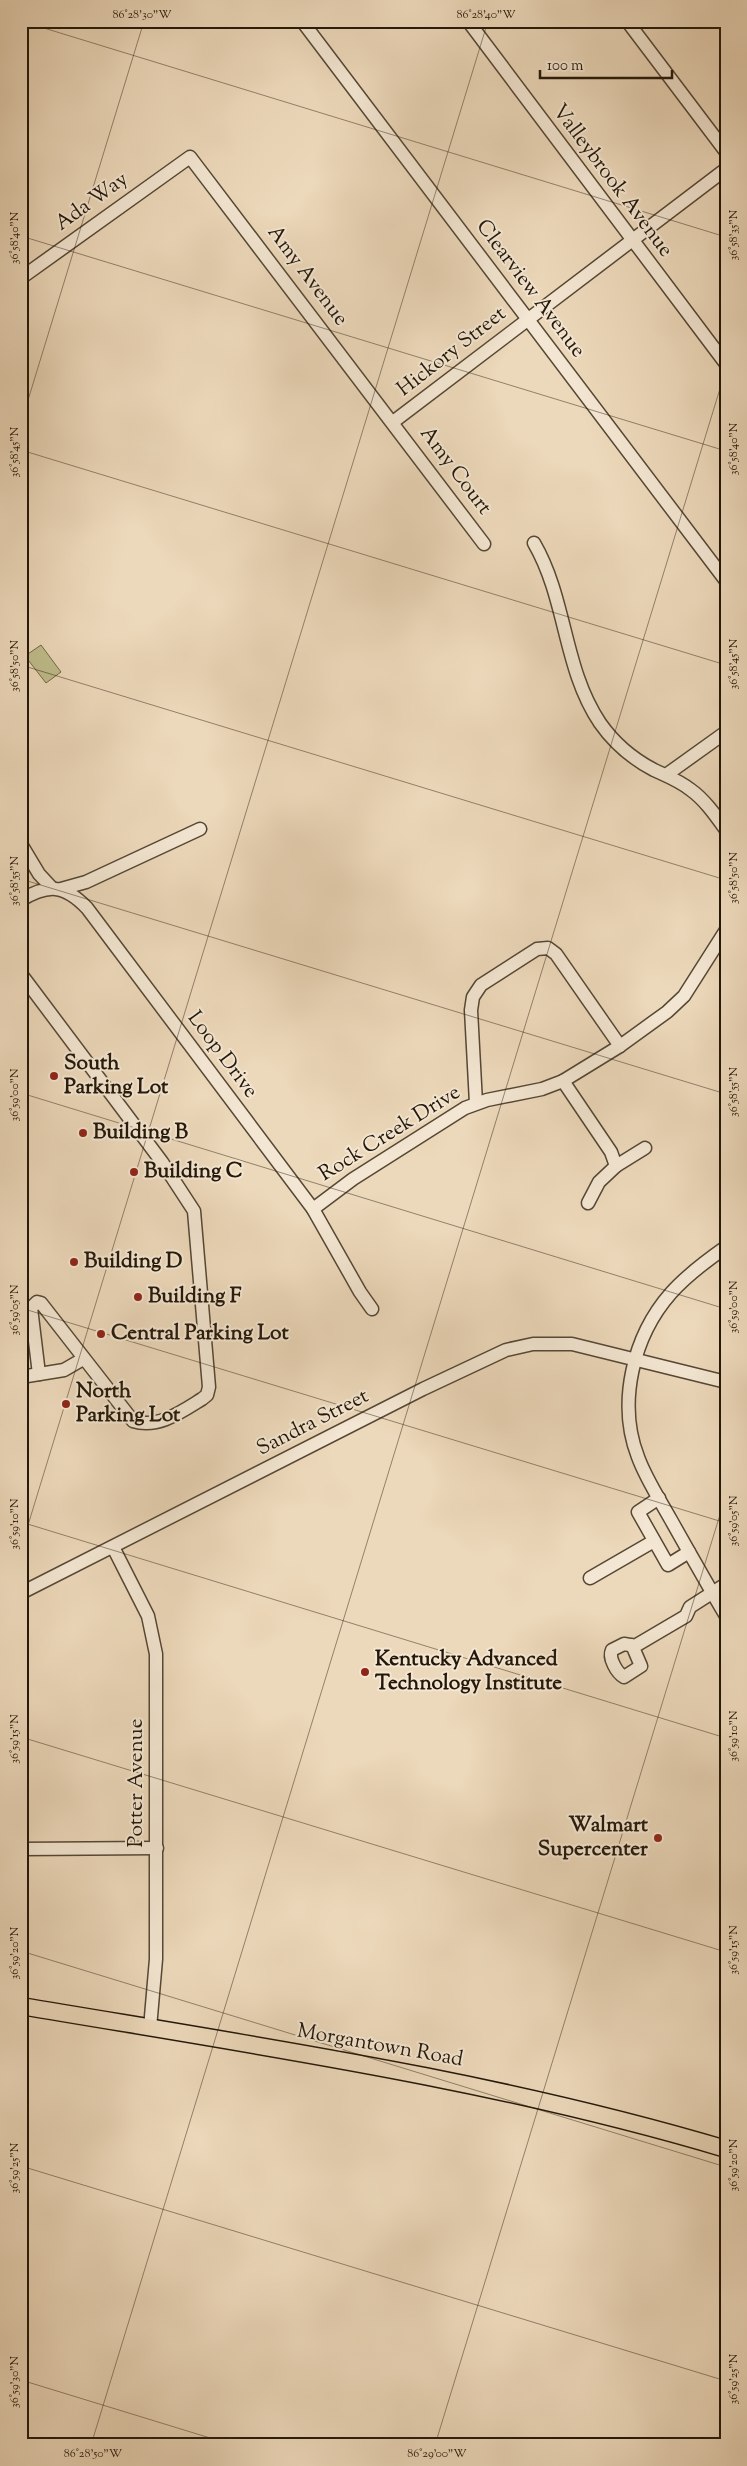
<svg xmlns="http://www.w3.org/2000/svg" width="747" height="2466" font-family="'Sorts Mill Goudy',serif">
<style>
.green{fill:#bfbc8b;stroke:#716a4a}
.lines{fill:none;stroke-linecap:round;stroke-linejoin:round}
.minor-casing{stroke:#554735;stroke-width:15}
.major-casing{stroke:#231709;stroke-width:19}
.minor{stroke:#f3e6d2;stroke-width:12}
.major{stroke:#ecd8ba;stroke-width:16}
.ticks{fill:none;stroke:#231709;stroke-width:1;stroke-opacity:0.45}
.poi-dot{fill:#8f2418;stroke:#f3e6d2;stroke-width:2}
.labels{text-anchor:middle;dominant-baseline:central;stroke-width:4;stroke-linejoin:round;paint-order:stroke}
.street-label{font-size:21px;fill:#231709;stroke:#f3e6d2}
.poi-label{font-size:21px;font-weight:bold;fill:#231709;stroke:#f3e6d2;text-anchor:start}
.neatline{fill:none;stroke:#231709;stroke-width:2}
.ticks-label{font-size:12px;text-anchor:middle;fill:#231709}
</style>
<rect width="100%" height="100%" fill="#ecd8ba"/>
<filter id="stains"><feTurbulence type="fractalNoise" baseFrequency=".004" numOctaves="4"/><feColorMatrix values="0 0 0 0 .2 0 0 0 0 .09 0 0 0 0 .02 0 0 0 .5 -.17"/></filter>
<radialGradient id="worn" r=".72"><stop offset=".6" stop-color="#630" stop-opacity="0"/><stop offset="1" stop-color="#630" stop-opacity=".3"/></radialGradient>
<polygon class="green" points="41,645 61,672 46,683 25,656"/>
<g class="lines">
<g class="minor-casing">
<g id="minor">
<polyline points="302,21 726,581"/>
<polyline points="468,21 726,364"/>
<polyline points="627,21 726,152"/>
<polyline points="21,278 190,157 484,544"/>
<polyline points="393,422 726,169"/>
<path d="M534 543C567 600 563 668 600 723 614 743 633 759 654 770 667 776 680 781 691 790 705 800 716 816 726 830"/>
<polyline points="666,775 726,732"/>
<polyline points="21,844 39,874 52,888"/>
<polyline points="61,889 86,882 200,829"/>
<path d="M21 900C48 884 64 884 87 908L313 1209 360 1292 372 1309"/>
<path d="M21 974 162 1162 194 1211 209 1387 207 1395 202 1399C181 1412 158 1429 133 1421L41 1303 37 1302 31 1308 39 1374"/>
<polyline points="563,1081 611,1152 616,1166 599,1182 588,1203"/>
<polyline points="476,1103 471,1010 473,997 481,985 537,949 548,948 556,954 620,1046"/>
<polyline points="616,1166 645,1148"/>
<polyline points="313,1209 353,1179 465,1108 487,1100 542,1089 563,1081 620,1046 667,1012 684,996 726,930"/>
<path d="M726 1247C706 1261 687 1275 671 1293 633 1336 617 1403 638 1457 646 1479 660 1500 671 1520 689 1552 707 1584 726 1616"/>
<polyline points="21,1377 64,1370 83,1359"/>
<polyline points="659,1498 638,1512 668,1565 689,1552"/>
<polyline points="113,1547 148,1616 156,1654 156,1959 150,2028"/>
<polyline points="590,1578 654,1541"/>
<polyline points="21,1593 423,1389 506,1350 533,1344 572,1344 726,1382"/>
<path d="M632 1645 641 1666 624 1677C617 1673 608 1658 612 1650L624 1644 635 1646 686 1616 690 1607 726 1584"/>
<polyline points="21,1849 157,1848"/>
</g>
</g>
<g class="major-casing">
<path id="major" d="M21 2006C258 2046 495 2080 726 2149"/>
</g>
<use href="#minor" class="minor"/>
<use href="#major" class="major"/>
</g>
<path class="ticks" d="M21 21 726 237M723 21 726 22M21 236 726 451M21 423 144 21M21 450 726 665M21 665 726 880M21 879 726 1094M21 1093 726 1309M21 1308 726 1523M21 1522 726 1738M21 1548 488 21M21 1737 726 1952M21 1951 726 2167M21 2166 726 2381M21 2380 233 2445M91 2445 726 369M435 2445 726 1495"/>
<g class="poi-dot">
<circle cx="54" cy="1076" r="5"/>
<circle cx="83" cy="1133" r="5"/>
<circle cx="134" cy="1172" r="5"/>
<circle cx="74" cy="1262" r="5"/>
<circle cx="138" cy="1297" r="5"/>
<circle cx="101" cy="1334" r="5"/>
<circle cx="66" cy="1404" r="5"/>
<circle cx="365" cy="1672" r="5"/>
<circle cx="658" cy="1838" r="5"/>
</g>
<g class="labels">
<g class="street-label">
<text transform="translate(612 181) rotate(53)">Valleybrook Avenue</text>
<text transform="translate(92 202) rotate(-36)">Ada Way</text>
<text transform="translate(307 276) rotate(53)">Amy Avenue</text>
<text transform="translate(530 289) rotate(53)">Clearview Avenue</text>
<text transform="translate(452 352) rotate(-38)">Hickory Street</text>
<text transform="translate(455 471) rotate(53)">Amy Court</text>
<text transform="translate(222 1055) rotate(53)">Loop Drive</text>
<text transform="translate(390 1134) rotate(-32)">Rock Creek Drive</text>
<text transform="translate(313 1423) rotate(-27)">Sandra Street</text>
<text transform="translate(137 1783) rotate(-90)">Potter Avenue</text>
<text transform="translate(380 2046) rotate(10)">Morgantown Road</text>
</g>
<g class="poi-label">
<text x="64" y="1064">South<tspan x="64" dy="24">Parking Lot</tspan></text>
<text x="93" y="1133">Building B</text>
<text x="144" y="1172">Building C</text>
<text x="84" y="1262">Building D</text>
<text x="148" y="1297">Building F</text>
<text x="111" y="1334">Central Parking Lot</text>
<text x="76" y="1392">North<tspan x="76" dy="24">Parking Lot</tspan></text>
<text x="375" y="1660">Kentucky Advanced<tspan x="375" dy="24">Technology Institute</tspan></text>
<text x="648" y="1826" text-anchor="end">Walmart<tspan x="648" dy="24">Supercenter</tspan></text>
</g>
</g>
<rect width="747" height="2466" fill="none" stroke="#ecd8ba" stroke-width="55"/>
<path d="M540 70v8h132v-8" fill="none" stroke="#231709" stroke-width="2.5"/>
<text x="547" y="70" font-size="15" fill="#231709" stroke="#f3e6d2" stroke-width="4" paint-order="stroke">100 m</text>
<rect x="28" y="28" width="692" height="2410" class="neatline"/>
<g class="ticks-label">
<text x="142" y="18">86°28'30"W</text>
<text x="486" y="18">86°28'40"W</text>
<text transform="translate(733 235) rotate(-90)" y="4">36°58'35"N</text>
<text transform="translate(14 238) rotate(-90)" y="4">36°58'40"N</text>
<text transform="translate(733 449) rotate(-90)" y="4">36°58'40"N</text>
<text transform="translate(14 452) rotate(-90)" y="4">36°58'45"N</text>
<text transform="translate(733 664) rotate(-90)" y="4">36°58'45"N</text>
<text transform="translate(14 666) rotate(-90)" y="4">36°58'50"N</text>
<text transform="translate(733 878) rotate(-90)" y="4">36°58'50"N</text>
<text transform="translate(14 881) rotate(-90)" y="4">36°58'55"N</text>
<text transform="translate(733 1092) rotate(-90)" y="4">36°58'55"N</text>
<text transform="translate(14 1095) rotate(-90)" y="4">36°59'00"N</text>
<text transform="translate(733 1307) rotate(-90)" y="4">36°59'00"N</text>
<text transform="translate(14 1310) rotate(-90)" y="4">36°59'05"N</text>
<text transform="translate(733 1521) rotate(-90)" y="4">36°59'05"N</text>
<text transform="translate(14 1524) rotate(-90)" y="4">36°59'10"N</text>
<text transform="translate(733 1736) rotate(-90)" y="4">36°59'10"N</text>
<text transform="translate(14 1739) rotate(-90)" y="4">36°59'15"N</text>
<text transform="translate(733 1950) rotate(-90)" y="4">36°59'15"N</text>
<text transform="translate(14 1953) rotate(-90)" y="4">36°59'20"N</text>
<text transform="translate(733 2165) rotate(-90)" y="4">36°59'20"N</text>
<text transform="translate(14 2168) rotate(-90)" y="4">36°59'25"N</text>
<text transform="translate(733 2379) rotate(-90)" y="4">36°59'25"N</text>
<text transform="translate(14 2382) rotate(-90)" y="4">36°59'30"N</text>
<text x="93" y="2457">86°28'50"W</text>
<text x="437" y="2457">86°29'00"W</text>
</g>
<rect width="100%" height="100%" filter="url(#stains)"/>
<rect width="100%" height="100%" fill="url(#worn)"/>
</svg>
